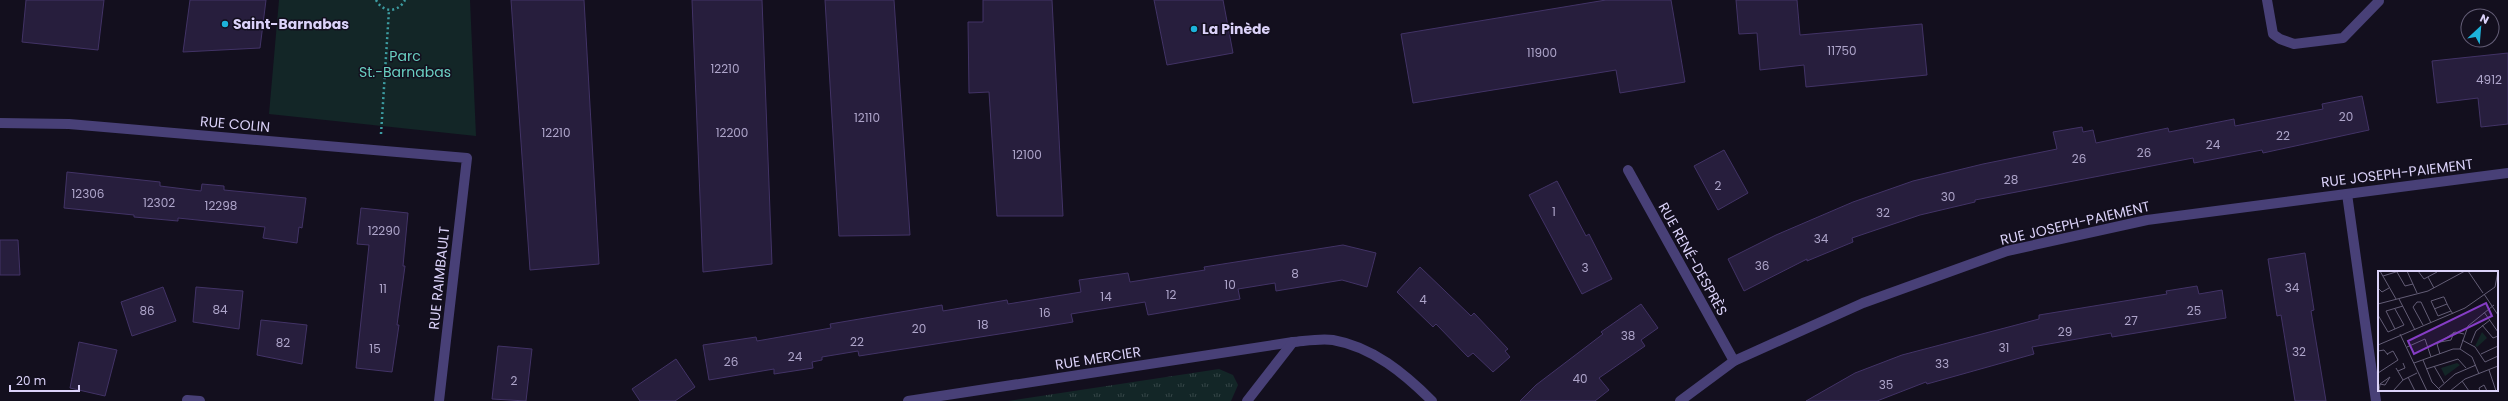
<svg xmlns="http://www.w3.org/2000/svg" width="2508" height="401" font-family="Poppins,sans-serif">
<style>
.grass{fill:url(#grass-tufts)}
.park{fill:#132627}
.building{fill:#271e3d;stroke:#423366}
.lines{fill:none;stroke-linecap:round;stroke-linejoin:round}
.path{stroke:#3d9da2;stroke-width:2.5;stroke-dasharray:2 3;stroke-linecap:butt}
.service{stroke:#484077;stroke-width:10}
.minor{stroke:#484077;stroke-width:10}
.poi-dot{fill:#1db3da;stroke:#130f1e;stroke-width:1.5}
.labels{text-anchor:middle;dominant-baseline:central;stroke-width:3;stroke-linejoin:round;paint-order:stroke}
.number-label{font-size:12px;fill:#aea5ca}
.poi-label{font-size:14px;font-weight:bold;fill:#dbd2f9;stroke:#130f1e;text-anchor:start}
.park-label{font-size:14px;fill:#69cfc1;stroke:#130f1e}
.street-label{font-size:14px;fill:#dbd2f9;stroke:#130f1e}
.inset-road{fill:none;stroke:#635d76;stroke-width:1}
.view{fill:#853dc5;fill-opacity:0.15;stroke:#853dc5;stroke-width:2}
.inset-edge{fill:none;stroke:#dbd2f9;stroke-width:2}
</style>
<defs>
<pattern id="grass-tufts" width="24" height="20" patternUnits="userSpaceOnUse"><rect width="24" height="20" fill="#132627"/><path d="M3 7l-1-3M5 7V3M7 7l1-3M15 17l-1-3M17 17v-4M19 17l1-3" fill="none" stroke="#354547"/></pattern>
</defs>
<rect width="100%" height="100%" fill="#130f1e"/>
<polygon class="grass" points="1219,369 1233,375 1238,385 1231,401 1008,401"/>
<polygon class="park" points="279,0 470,0 476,136 269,114"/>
<g class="building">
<polygon points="26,0 104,0 98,50 22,42"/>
<polygon points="190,0 266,0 260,48 183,52"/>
<polygon points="511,0 584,0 599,264 530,270"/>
<polygon points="692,0 762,0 772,264 703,272"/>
<polygon points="825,0 894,0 910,235 839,236"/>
<polygon points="983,0 1052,0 1063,216 997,216 989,92 969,93 968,22 983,22"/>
<polygon points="1154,0 1223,0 1233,53 1167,65"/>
<polygon points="1606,0 1671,0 1685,82 1620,93 1616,70 1413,103 1401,34"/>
<polygon points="1736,0 1797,0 1800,35 1922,24 1927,75 1806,87 1804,65 1760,70 1757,33 1739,34"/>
<polygon points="2508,53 2508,124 2481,127 2478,98 2437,103 2432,61"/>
<polygon points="2362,96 2369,130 2263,153 2262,150 2194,163 2193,158 1975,200 1975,202 1920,215 1852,238 1853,242 1807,261 1807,259 1744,291 1728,259 1776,235 1853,202 1913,181 1983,164 2057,149 2053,132 2082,127 2083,132 2093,130 2096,143 2168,128 2169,132 2234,119 2235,126 2323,109 2322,104"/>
<polygon points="1724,150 1748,193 1718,210 1694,166"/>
<polygon points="67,172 160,182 160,186 201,191 202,184 224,186 224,190 306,198 302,228 299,227 297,243 263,238 265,227 178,218 178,221 134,217 134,215 64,208"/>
<polygon points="1557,181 1586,236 1589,234 1612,279 1582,294 1529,195"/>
<polygon points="361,208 408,213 403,266 405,266 397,325 399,325 392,372 356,368 369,245 357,244"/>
<polygon points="0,240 18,240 20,275 0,275"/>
<polygon points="1343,245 1376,253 1367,287 1342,280 1276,291 1275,283 1238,289 1240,299 1177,310 1148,315 1145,302 1071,314 1073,322 1012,332 859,356 858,351 822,357 822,360 812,362 813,368 774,374 774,369 709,380 703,345 756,337 757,341 831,328 830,324 942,305 943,311 1007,300 1008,304 1081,292 1079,280 1128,273 1130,282 1205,270 1204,267"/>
<polygon points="2305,253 2314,310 2311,311 2326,401 2295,401 2281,315 2277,316 2268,259"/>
<polygon points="1420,267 1471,316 1474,313 1508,349 1505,351 1510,357 1493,372 1473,353 1468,357 1436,324 1433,327 1397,292"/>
<polygon points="2197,286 2199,294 2222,290 2226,318 2112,337 2111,333 2032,347 2034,354 1927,384 1926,382 1877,401 1806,401 1855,373 1902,355 2039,319 2039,315 2167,294 2166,291"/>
<polygon points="163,287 176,321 132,336 121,302"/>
<polygon points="196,287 243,291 239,329 193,322"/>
<polygon points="1641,304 1658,328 1641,340 1645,346 1599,378 1609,390 1595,401 1520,401 1536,385 1603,334 1601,332"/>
<polygon points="261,320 307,325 302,364 257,355"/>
<polygon points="79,342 117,350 105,396 70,388"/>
<polygon points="498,346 532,349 526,401 492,399"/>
<polygon points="676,359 695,387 675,401 640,401 632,389"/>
</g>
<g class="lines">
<g class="path">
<path d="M376 0C383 13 398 13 405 0"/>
<polyline points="381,134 389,10"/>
</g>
<polyline class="service" points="2267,0 2273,34 2280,39 2294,44 2343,38 2379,1"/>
<g class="minor">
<polyline points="0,123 69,124 467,158 439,401"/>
<polyline points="1628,170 1734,361"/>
<polyline points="2347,194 2376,401"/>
<polyline points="187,400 200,401"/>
<path d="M908 401 1293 342C1305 341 1321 338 1333 340 1373 347 1405 374 1432 401"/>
<polyline points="1247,401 1293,342"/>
<polyline points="1680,401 1734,361 1863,303 2007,251 2147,220 2508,173"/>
</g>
</g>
<g class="poi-dot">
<circle cx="225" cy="24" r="4"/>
<circle cx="1194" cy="29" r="4"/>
</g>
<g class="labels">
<g class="number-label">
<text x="1842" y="50">11750</text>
<text x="1542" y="52">11900</text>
<text x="725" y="68">12210</text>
<text x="2489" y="79">4912</text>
<text x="2346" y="116">20</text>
<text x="867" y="117">12110</text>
<text x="556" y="132">12210</text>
<text x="732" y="132">12200</text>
<text x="2283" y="135">22</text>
<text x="2213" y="144">24</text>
<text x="2144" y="152">26</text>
<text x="1027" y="154">12100</text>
<text x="2079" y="158">26</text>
<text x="2011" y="179">28</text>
<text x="1718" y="185">2</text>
<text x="88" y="193">12306</text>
<text x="1948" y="196">30</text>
<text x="159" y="202">12302</text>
<text x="221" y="205">12298</text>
<text x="1554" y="211">1</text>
<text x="1883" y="212">32</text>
<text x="384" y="230">12290</text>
<text x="1821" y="238">34</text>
<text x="1762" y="265">36</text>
<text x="1585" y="267">3</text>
<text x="1295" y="273">8</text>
<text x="1230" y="284">10</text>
<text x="2292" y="287">34</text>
<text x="383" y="288">11</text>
<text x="1171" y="294">12</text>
<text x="1106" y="296">14</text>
<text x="1423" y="299">4</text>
<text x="220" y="309">84</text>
<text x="147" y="310">86</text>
<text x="2194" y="310">25</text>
<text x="1045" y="312">16</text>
<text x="2131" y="320">27</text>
<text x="983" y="324">18</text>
<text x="919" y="328">20</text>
<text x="2065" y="331">29</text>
<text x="1628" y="335">38</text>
<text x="857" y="341">22</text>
<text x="283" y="342">82</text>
<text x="2004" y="347">31</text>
<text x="375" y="348">15</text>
<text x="2299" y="351">32</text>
<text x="795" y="356">24</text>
<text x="731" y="361">26</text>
<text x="1942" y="363">33</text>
<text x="1580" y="378">40</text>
<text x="514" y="380">2</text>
<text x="1886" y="384">35</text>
</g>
<g class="poi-label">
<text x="233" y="24">Saint-Barnabas</text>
<text x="1202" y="29">La Pinède</text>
</g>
<g class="park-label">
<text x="405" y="56">Parc<tspan x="405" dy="16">St.-Barnabas</tspan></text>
</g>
<g class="street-label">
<text transform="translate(235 124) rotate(5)">RUE COLIN</text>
<text transform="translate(2397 173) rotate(-7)">RUE JOSEPH-PAIEMENT</text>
<text transform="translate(2075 223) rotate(-13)">RUE JOSEPH-PAIEMENT</text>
<text transform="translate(1693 259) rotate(61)">RUE RENÉ-DESPRÈS</text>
<text transform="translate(439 278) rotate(-84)">RUE RAIMBAULT</text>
<text transform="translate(1098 358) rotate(-9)">RUE MERCIER</text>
</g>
</g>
<g transform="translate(2378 271)">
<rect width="120" height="120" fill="#130f1e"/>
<path d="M104 61 109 67 99 76 97 75ZM79 92 82 94 67 105 63 97Z" fill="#132627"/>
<path class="inset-road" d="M2 0 18 28M29 0 39 22M40 0 46 8 59 1M90 0 105 22M19 1 27 15 35 13M5 5 21 0M50 6 56 17M0 17 4 21 11 17M106 23 120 44M21 28 37 59M0 33 50 20 87 0M56 38 69 33M73 40 60 45 53 30 65 26H66L70 35 73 40 75 43M106 41 120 61M0 44 10 61 26 54 17 38M45 54 35 36 39 31H43L53 52M104 54 115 67 120 65M17 58 8 40 25 35M22 63 49 120M84 69 97 76 107 91 120 85M62 71 73 69 76 61M93 72 98 60 112 49M0 74 87 37 117 16 120 0M29 76 47 68 53 86M82 78 90 55 116 34M0 80 6 79 10 84M62 83 59 73 77 61 86 63M103 83 120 75M45 89 54 111 63 120M36 92 75 78H82L94 86 101 103M56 95 66 112M18 97 25 109M48 98 80 88 88 97M111 99 118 120M20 100 27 97 25 92M0 102 20 89 15 80 9 83M30 106 37 120M84 110 91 120M60 118 77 103 98 94M1 120 2 113 12 106 7 114 2 113M15 120 25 109 39 102M72 120 87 108 120 95M102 120 101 117 106 114 109 120"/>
<path class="view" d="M108 32 114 45 36 83 30 70Z"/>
<rect width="120" height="120" class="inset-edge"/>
</g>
<g transform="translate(2480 28) rotate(26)"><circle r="19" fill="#130f1e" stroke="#635d76"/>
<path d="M0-3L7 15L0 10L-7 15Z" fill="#1db3da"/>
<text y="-6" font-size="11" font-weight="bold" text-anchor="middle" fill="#dbd2f9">N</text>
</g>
<path d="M10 385v6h69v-6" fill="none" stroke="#dbd2f9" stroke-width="2"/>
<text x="16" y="385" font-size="12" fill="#dbd2f9" stroke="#130f1e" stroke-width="3" paint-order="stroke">20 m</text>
</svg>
